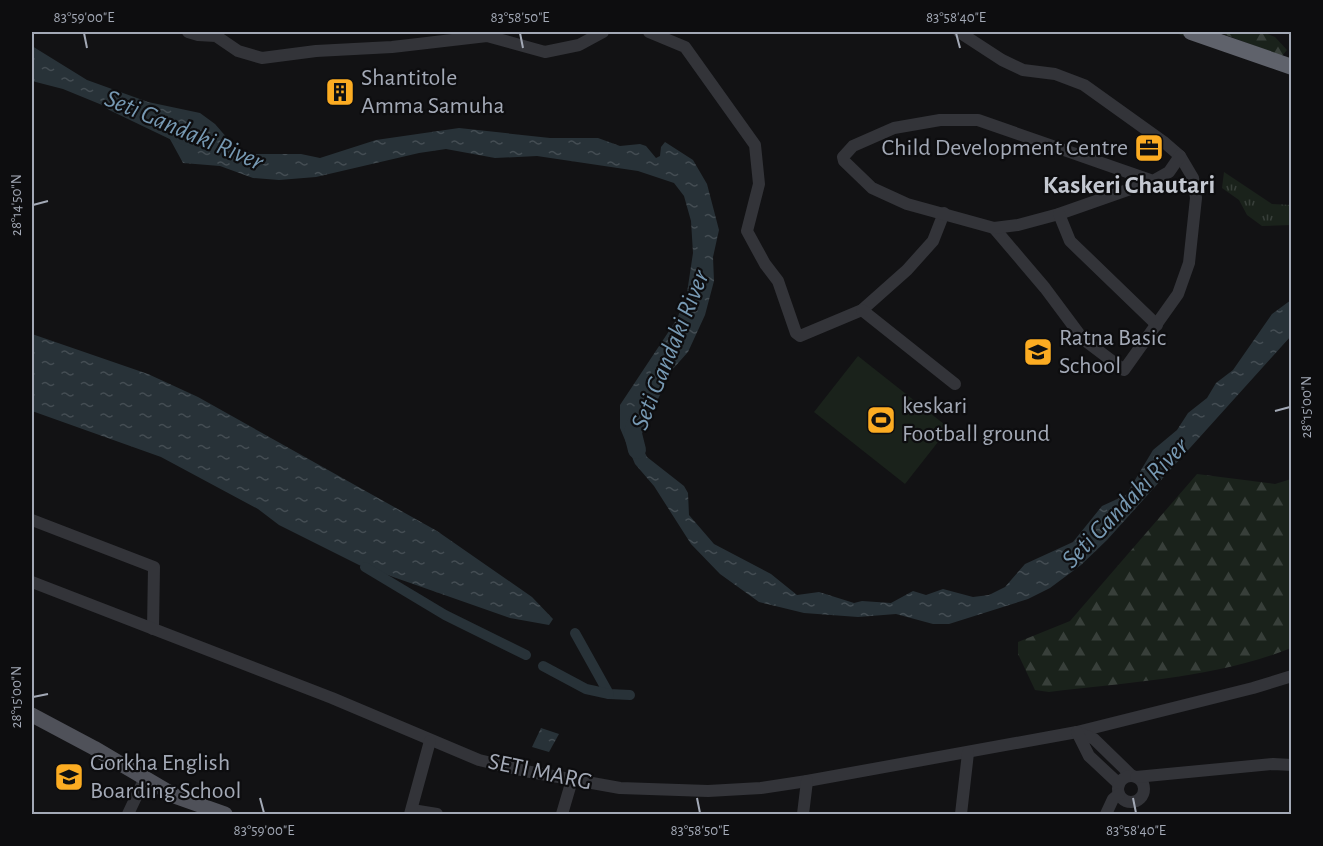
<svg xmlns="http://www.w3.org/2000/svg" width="1323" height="846" font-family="'Alegreya Sans',sans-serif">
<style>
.grass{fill:url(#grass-tufts)}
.forest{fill:url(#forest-firs)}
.garden{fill:#1a221b}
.water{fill:url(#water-ripples)}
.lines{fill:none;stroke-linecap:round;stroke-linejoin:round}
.canal{stroke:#283238;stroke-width:10}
.river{stroke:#283238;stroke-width:18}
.minor{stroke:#333439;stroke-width:12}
.major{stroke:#4f5159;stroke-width:15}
.highway{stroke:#5f626b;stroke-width:16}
.ticks{fill:none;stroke:#a3a9b6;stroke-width:2}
.labels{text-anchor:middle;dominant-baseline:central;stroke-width:4.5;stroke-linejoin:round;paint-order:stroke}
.poi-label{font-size:24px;fill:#a3a9b6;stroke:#0d0d0f;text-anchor:start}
.street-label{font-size:24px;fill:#a3a9b6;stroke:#0d0d0f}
.water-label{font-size:26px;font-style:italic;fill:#7799b3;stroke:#0d0d0f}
.neighbourhood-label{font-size:26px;font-weight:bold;fill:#c4c8d1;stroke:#0d0d0f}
.neatline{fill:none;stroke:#a3a9b6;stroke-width:2}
.ticks-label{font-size:15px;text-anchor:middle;fill:#a3a9b6}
</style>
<defs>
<pattern id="grass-tufts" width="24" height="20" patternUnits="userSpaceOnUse" patternTransform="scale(1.5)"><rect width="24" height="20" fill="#1a221b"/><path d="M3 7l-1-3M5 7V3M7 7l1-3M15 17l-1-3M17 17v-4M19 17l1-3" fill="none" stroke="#383f3a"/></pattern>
<pattern id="forest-firs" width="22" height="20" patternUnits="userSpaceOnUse" patternTransform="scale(1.5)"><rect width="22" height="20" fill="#1a221b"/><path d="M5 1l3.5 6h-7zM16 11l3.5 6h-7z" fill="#383f3a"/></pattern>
<pattern id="water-ripples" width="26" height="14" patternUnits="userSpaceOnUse" patternTransform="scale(1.5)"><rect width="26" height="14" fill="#283238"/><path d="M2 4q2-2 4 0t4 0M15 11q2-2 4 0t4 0" fill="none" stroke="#444d53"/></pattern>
</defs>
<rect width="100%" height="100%" fill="#121214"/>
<polygon class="grass" points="1224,172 1272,204 1291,205 1291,225 1262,226 1247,215 1239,200 1222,188"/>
<g class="forest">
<polygon points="1173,32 1263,32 1275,37 1287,50 1282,56 1218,32 1195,40"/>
<path d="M1197 474 1275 484 1291 479V648C1216 678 1129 682 1049 692L1035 690 1018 654V642L1070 621Z"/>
</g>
<polygon class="garden" points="858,356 949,428 905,484 814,412"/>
<g class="water">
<polygon points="32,46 87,80 148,102 200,113 215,124 235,147 253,154 301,154 320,158 376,140 459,128 550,138 598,138 620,146 640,144 646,146 656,158 660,156 661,147 665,142 693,160 707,184 719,230 713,257 714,281 705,315 688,352 639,407 635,424 637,437 647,457 684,486 688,493 689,515 714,544 771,574 797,595 819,592 854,603 862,601 891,603 913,591 926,595 943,589 973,597 989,595 1005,587 1025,564 1073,542 1102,506 1126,495 1153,450 1177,430 1188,413 1207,398 1216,383 1233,370 1272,314 1291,300 1291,336 1107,540 1081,565 1050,588 1028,599 949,624 933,624 896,614 858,617 804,613 759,602 720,574 691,544 654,486 635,464 620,428 620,405 677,319 687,293 693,253 691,221 684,196 674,183 638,171 537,156 495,158 446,149 419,153 316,177 279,180 253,178 220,166 183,163 159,119 107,107 63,89 32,81"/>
<polygon points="32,334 148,374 198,397 437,531 532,597 553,619 549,625 510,618 359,565 279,525 258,509 161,457 32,411"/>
<polygon points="541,728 559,734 549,752 532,747"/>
</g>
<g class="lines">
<g class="canal">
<polyline points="365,567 445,615 526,655"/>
<polyline points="575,633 609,694 630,695"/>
<polyline points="543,666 586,689 609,694"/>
</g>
<g class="river">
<polyline points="113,102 186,137"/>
<polyline points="637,450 633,434 634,428 662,370"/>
</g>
<g class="minor">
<polyline points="188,32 198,35 216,36 238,51 262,58 316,51 392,47 487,36 545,52 579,45 603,32"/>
<polyline points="649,32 685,47 755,145 759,184 747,231 765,264 778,281 796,333 800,336 862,310 907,270 933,241 944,213"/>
<polyline points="959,32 1002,60 1023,70 1055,74 1084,85 1165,143 1180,156 1193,178 1196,198 1189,263 1178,294 1124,370 1083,339 1045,288 994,228"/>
<polyline points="1153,181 978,120 940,120 894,128 853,146 843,157 844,161 872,188 907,204 994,228 1018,225 1059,214 1153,181 1169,172 1180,156"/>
<polyline points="1059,214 1070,241 1157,325"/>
<polyline points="862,310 955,384"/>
<polyline points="32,520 154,567 153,629"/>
<polyline points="32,582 332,698 479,760 525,771 620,788 708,791 761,788 807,781 1077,732 1253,688 1292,676"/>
<polyline points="1077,732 1094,739 1132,776"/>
<polyline points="1077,732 1089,756 1119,784"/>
<circle cx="1131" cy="789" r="13"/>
<polyline points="1136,777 1273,764 1292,765"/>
<polyline points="412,810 437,814"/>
<polyline points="128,814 144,780"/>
<polyline points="410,814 430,741"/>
<polyline points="562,814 572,780"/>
<polyline points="803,814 807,781"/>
<polyline points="961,814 968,753"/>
<polyline points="1106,814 1113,799 1119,794"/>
</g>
<polyline class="major" points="32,715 94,748 177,797 225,814"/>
<polyline class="highway" points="1191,32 1292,67"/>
</g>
<path class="ticks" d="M84 33 87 48M520 33 523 48M956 33 960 48M33 205 48 201M1275 411 1290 407M33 697 48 694M260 798 264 813M697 798 700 813M1133 798 1136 813"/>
<defs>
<g id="building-square" transform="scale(1.5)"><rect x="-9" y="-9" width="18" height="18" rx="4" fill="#fcac22" stroke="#0d0d0f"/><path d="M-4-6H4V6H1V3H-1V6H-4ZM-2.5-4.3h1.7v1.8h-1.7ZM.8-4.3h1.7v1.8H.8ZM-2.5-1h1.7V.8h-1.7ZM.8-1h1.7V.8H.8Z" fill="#111"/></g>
<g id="office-square" transform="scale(1.5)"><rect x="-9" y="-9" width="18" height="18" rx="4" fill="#fcac22" stroke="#0d0d0f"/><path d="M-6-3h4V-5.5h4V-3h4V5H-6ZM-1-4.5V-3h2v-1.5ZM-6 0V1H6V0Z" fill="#111"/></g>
<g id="school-square" transform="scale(1.5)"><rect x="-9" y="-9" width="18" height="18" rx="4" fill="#fcac22" stroke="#0d0d0f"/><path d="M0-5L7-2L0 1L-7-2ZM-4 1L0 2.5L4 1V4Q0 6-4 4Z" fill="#111"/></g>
<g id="stadium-square" transform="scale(1.5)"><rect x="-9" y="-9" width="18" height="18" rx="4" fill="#fcac22" stroke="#0d0d0f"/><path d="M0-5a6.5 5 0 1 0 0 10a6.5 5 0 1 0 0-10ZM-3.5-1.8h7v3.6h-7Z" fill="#111"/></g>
</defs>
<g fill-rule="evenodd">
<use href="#building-square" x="340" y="92"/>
<use href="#office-square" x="1149" y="148"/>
<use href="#school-square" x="1038" y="352"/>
<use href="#stadium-square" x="881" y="420"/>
<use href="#school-square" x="69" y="777"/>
</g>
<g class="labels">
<g class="poi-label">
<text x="361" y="78">Shantitole<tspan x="361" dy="28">Amma Samuha</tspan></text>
<text x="1128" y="148" text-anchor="end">Child Development Centre</text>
<text x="1059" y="338">Ratna Basic<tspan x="1059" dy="28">School</tspan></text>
<text x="902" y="406">keskari<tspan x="902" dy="28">Football ground</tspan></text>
<text x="90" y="763">Gorkha English<tspan x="90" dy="28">Boarding School</tspan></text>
</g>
<g class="street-label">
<text transform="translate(540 772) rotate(12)">SETI MARG</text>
</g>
<g class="water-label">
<text transform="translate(184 130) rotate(23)">Seti Gandaki River</text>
<text transform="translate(670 350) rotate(-68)">Seti Gandaki River</text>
<text transform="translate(1125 503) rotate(-46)">Seti Gandaki River</text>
</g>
<g class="neighbourhood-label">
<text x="1129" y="185">Kaskeri Chautari</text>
</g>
</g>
<rect width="1323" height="846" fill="none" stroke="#0d0d0f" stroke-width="66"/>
<rect x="33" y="33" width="1257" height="780" class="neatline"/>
<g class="ticks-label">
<text x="84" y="22">83°59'00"E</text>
<text x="520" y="22">83°58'50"E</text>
<text x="956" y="22">83°58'40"E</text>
<text transform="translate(16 205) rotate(-90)" y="5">28°14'50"N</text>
<text transform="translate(1306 407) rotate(-90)" y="5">28°15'00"N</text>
<text transform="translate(16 697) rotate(-90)" y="5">28°15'00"N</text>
<text x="264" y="835">83°59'00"E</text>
<text x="700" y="835">83°58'50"E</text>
<text x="1136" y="835">83°58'40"E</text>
</g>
</svg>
